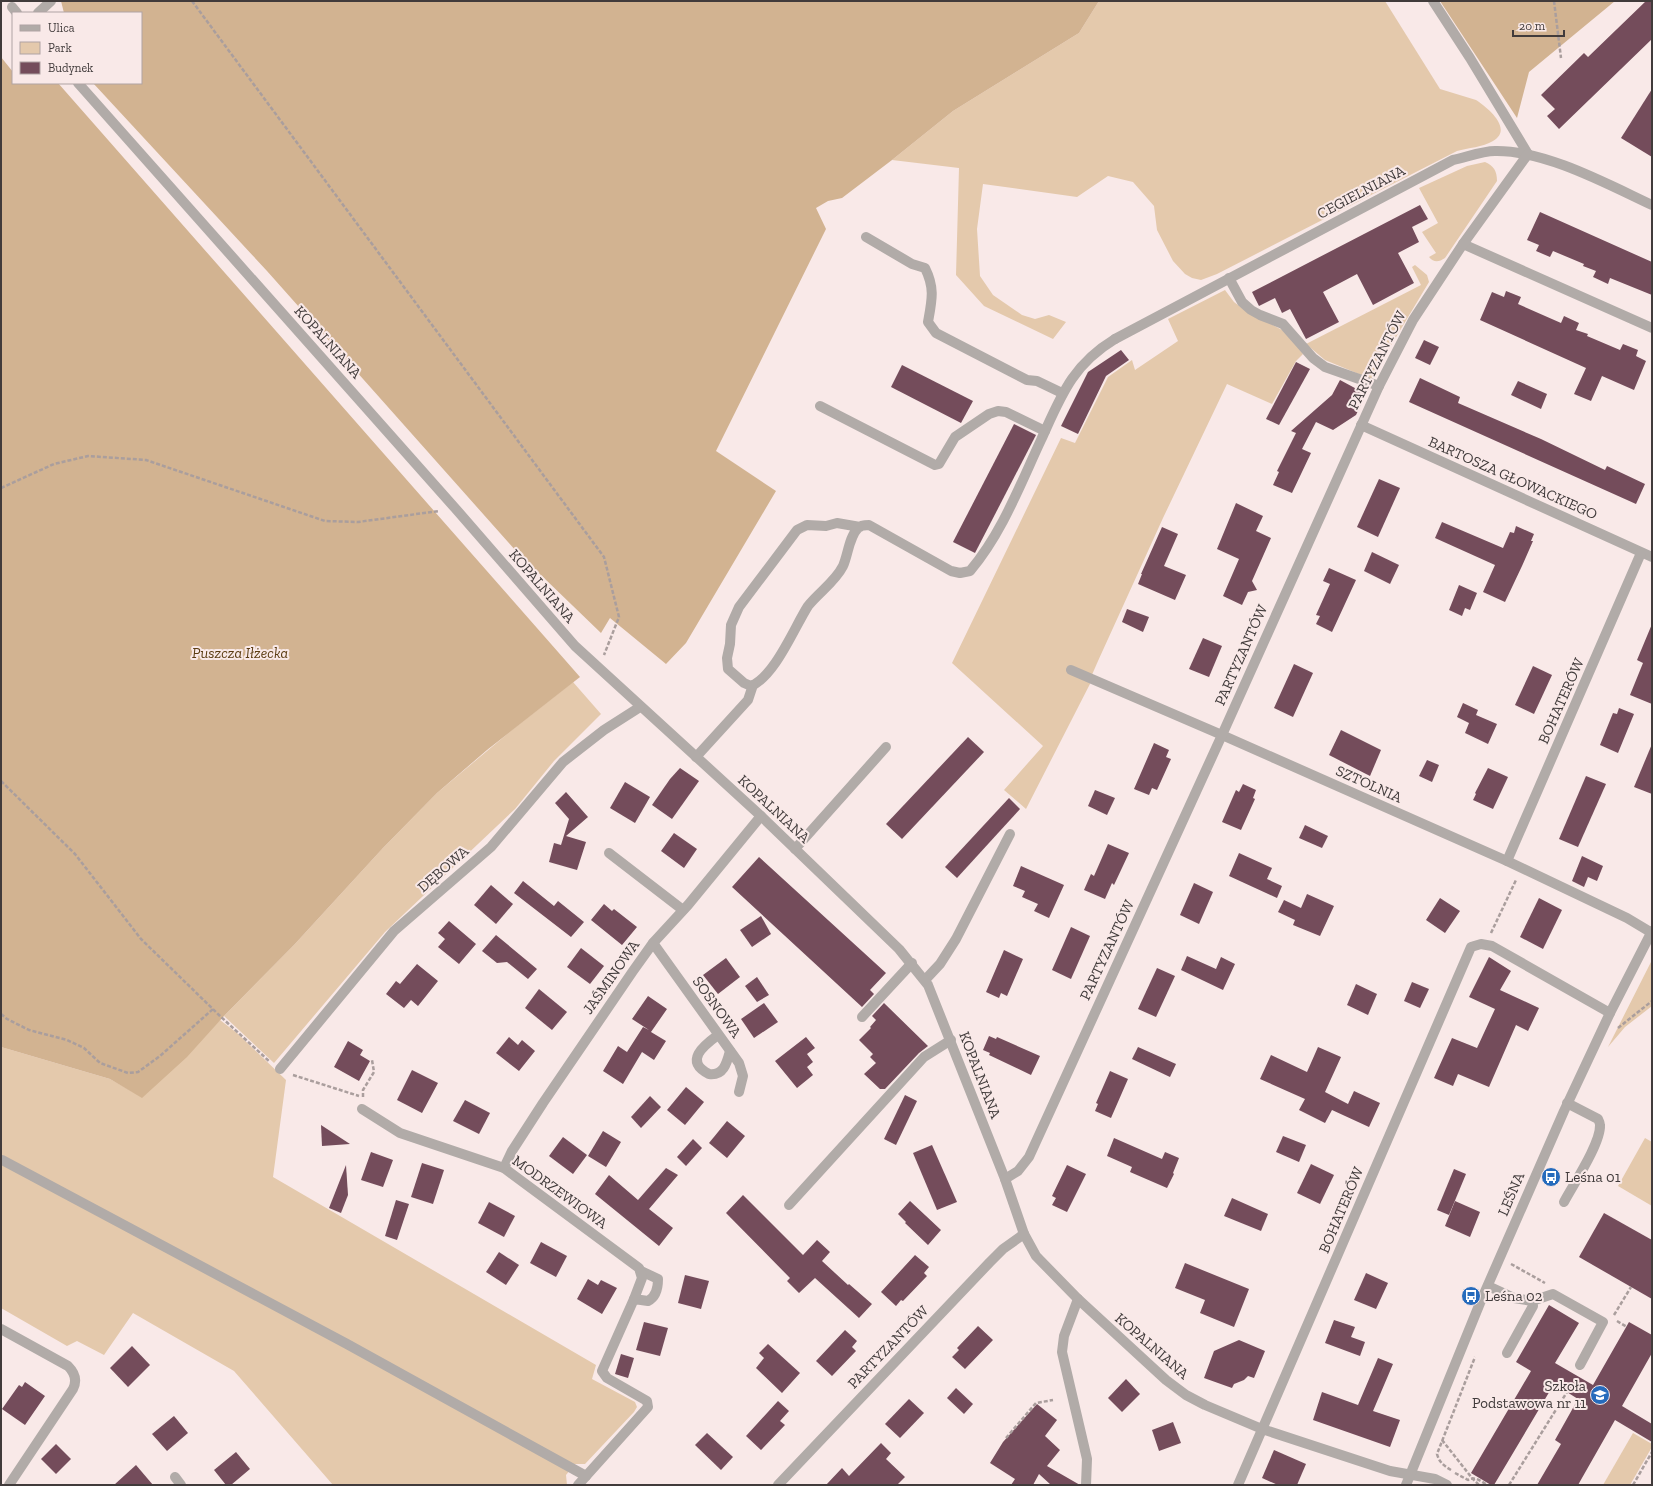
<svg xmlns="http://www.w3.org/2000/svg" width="1653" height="1486" font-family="'Zilla Slab',serif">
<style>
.green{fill:#e4c9ac}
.forest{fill:#d2b391}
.building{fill:#744c5b}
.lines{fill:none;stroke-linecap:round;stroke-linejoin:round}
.path{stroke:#aa9e9d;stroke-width:2.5;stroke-dasharray:4 2;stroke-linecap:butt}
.service{stroke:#b1aba8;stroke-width:10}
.minor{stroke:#b1aba8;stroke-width:10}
.tertiary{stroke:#b1aba8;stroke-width:10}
.labels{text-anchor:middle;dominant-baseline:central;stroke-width:4;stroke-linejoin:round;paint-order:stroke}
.street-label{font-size:15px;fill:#413b3b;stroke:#f9e9e8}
.park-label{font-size:15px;font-style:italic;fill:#5b3c12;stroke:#f9e9e8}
.poi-label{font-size:15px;fill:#413b3b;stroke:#f9e9e8;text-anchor:start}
</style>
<rect width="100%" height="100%" fill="#f9e9e8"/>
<g class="green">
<path d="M1099 1H1385L1440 89 1476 100C1487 107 1514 129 1493 141 1483 147 1468 148 1457 151L1217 274 1201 280 1192 278 1185 274 1173 261 1157 230 1154 206 1133 182 1108 176 1077 197 983 184 977 229 980 276 993 295 1022 315 1035 319 1049 315 1066 322 1053 339 984 306 956 275 959 168 892 160 953 111 1079 33Z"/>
<path d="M1485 162C1494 166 1497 171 1497 181L1445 258C1439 262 1434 263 1429 257L1436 253 1422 232 1438 223 1419 188 1467 166Z"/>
<polygon points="1415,265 1427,275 1429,282 1371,379 1325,360 1306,344 1421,285 1412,267"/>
<polygon points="1225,290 1234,302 1242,308 1282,330 1293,339 1303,354 1296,361 1272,404 1227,384 1163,518 1098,661 1091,677 1092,680 1026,809 1004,790 1043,746 952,663 1061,438 1075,443 1108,377 1132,360 1135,370 1178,341 1168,319"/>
<polygon points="573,682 601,714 554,761 515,809 385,932 274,1063 224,1016 294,945 383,848 437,793 512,730"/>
<polygon points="1652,960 1652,1006 1625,1027 1608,1047"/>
<polygon points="220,1020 237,1033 286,1080 273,1177 596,1365 592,1379 635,1402 637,1407 634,1412 585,1464 575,1464 566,1475 567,1485 333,1485 234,1371 133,1313 104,1355 77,1341 67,1346 1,1308 1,1047 110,1079 142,1097"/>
<polygon points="1645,1138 1652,1142 1652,1206 1618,1186"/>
<polygon points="1633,1433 1652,1444 1652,1447 1630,1485 1603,1485"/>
</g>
<g class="forest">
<polygon points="61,1 1099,1 1079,33 953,111 892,160 842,198 828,201 816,208 826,229 716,451 776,491 686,643 666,664 610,618 601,633 516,551 267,271 93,83 141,83 141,13 64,13"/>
<polygon points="1440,1 1615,1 1529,72 1517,118"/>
<polygon points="1,57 13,72 13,83 58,83 580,677 487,750 437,793 383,848 294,945 224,1016 187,1057 142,1098 110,1079 1,1047"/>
</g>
<g class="building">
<polygon points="1646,1 1652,1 1652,39 1559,129 1547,116 1555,109 1541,95 1584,53 1588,57"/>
<polygon points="1652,89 1652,157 1621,138"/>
<polygon points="1420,205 1428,219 1412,227 1419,242 1398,253 1414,283 1373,305 1357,274 1323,292 1339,322 1306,339 1290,309 1282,313 1275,298 1259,306 1252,292"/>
<polygon points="1540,212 1652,262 1652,295 1610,278 1608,284 1593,277 1596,271 1583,266 1584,264 1553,251 1550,257 1536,251 1539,245 1527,240"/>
<polygon points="1506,291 1521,297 1518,304 1561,323 1564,316 1579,323 1576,330 1588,334 1587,336 1620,350 1623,344 1638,350 1636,356 1646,361 1634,390 1602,376 1591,401 1574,394 1586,368 1480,320 1492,292 1504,297"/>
<polygon points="1424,340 1439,347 1430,365 1415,358"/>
<polygon points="1121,350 1129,360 1106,376 1078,434 1061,426 1088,372"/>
<polygon points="1296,362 1310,369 1279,425 1266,419"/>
<polygon points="902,365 973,401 961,423 891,387"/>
<polygon points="1420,378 1460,397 1458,403 1541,439 1605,470 1607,466 1645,484 1636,504 1409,402"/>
<polygon points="1340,380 1366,394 1356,415 1333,430 1316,422 1302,449 1311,453 1292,493 1273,485 1279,472 1277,471 1296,433 1291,431 1332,395"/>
<polygon points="1518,381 1547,394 1541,409 1511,395"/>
<polygon points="1014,424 1036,435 975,553 953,542"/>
<polygon points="1379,479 1400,488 1378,537 1357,527"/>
<polygon points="1236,503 1263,516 1256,531 1271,538 1252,581 1257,590 1248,592 1242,605 1223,596 1239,559 1217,549"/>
<polygon points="1442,522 1503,548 1510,532 1514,533 1516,526 1534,534 1531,541 1533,541 1522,566 1505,602 1483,592 1495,565 1435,538"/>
<polygon points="1162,527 1178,534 1164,566 1186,575 1175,600 1138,584 1142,574 1141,574"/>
<polygon points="1372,552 1399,565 1390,584 1364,571"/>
<polygon points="1329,568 1356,580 1332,632 1316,624 1320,616 1316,615 1330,584 1323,581"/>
<polygon points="1459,585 1477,593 1470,610 1465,608 1462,616 1449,610"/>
<polygon points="1127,609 1149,617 1143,632 1122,622"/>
<polygon points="1652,624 1652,704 1630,695 1643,663 1637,660"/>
<polygon points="1203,638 1222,646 1209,677 1189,669"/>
<polygon points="1294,664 1313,673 1293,717 1274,708"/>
<polygon points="1533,666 1552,675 1534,714 1515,705"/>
<polygon points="1463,703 1478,710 1476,715 1497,724 1488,744 1465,733 1469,723 1457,717"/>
<polygon points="1619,708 1634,714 1618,753 1600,745 1613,713 1617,714"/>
<polygon points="1341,730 1381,750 1370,776 1329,755"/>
<polygon points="968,737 984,752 902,839 886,824"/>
<polygon points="1154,743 1169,750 1166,757 1171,759 1157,790 1152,788 1149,795 1134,789"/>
<polygon points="1652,744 1652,794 1634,787"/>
<polygon points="1427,760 1439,765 1432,782 1419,776"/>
<polygon points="680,768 699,781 672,819 652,805 670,779"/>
<polygon points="1488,768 1508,777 1493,809 1473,800 1476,794 1475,793"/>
<polygon points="1586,776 1606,784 1578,847 1559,839"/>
<polygon points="625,782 650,797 635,823 610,808"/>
<polygon points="1243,784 1256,790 1253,798 1255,799 1241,830 1222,822 1236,790 1239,792"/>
<polygon points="1095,790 1115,798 1107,815 1088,806"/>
<polygon points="566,792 588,817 566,836 586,842 577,870 549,862 554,843 561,845 569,819 555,803"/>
<polygon points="1009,798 1020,809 957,878 945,867"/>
<polygon points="1305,825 1328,836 1322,848 1299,838"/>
<polygon points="674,833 697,849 684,868 661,851"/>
<polygon points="1108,844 1129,853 1114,885 1112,883 1105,899 1084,890 1091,874 1094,876"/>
<polygon points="1239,853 1272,868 1267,879 1282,886 1277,898 1229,876"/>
<polygon points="1582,856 1603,866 1597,881 1588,877 1584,887 1572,881"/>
<polygon points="759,857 886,973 870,990 874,994 862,1007 732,887"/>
<polygon points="1021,866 1064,885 1049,918 1034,911 1038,904 1022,897 1025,891 1013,886"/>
<polygon points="523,881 554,906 558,901 584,922 571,937 514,893"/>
<polygon points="1194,883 1213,892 1199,924 1180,915"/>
<polygon points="491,885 513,904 496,924 474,905"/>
<polygon points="1307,894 1334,906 1320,936 1293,925 1295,920 1278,912 1284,900 1301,908"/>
<polygon points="1440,898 1460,911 1445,933 1426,920"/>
<polygon points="1539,898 1562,910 1543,949 1520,937"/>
<polygon points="604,904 612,911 614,909 637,927 622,945 591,920"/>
<polygon points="761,916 771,934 752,947 740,930"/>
<polygon points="449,921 476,944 459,964 438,947 445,939 438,933"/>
<polygon points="1071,927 1090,936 1071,979 1052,970"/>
<polygon points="496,935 537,969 528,979 507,962 497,963 482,951"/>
<polygon points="581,948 604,966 590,984 567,967"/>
<polygon points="1004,950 1023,959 1007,996 1001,993 999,998 986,992"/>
<polygon points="1187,956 1216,969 1221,957 1235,964 1223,990 1181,970"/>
<polygon points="1489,957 1511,971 1500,990 1539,1008 1528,1031 1516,1025 1489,1087 1458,1074 1453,1086 1434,1078 1452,1038 1477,1048 1495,1009 1469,997"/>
<polygon points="726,958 740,977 718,994 703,975"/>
<polygon points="417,964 438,981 418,1006 411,1000 404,1008 386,994 396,981 400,984"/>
<polygon points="1157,968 1175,976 1156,1017 1138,1009"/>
<polygon points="757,977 769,995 757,1002 745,986"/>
<polygon points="1412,982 1429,989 1420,1008 1404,1001"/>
<polygon points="1356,984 1377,994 1368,1015 1347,1005"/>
<polygon points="539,989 567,1012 552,1030 525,1008"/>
<polygon points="648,996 667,1009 651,1032 666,1041 654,1060 642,1052 623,1084 603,1071 618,1046 627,1052 643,1027 649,1030 632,1019"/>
<polygon points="764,1003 778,1022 754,1038 741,1019"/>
<polygon points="884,1003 928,1046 919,1053 885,1089 880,1089 864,1074 876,1063 870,1057 873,1054 859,1040 871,1028 870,1027 876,1020 872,1016"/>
<polygon points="989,1036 996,1039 997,1037 1040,1056 1031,1075 989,1055 990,1053 983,1050"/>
<polygon points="509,1037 518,1045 522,1040 535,1051 519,1071 496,1053"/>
<polygon points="806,1037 815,1048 807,1054 813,1062 807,1067 813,1075 797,1088 775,1061"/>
<polygon points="348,1041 363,1050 360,1055 370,1061 359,1081 334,1067"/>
<polygon points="1138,1047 1176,1064 1170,1077 1132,1059"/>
<polygon points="1318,1047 1341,1057 1325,1092 1348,1104 1354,1091 1380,1103 1369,1127 1332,1110 1325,1123 1299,1110 1305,1099 1260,1079 1271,1055 1307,1072"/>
<polygon points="412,1070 438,1083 422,1113 397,1100"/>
<polygon points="1110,1071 1128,1079 1111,1118 1095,1111 1098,1104 1096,1103"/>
<polygon points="686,1087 704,1102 685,1125 667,1110"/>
<polygon points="905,1095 917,1101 896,1145 884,1139"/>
<polygon points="650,1096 661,1107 641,1128 631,1117"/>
<polygon points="465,1100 490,1113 479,1134 453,1121"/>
<polygon points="727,1121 745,1136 727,1158 709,1143"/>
<polygon points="321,1125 350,1144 322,1146"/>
<polygon points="603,1131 621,1142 606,1167 588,1156"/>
<polygon points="1283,1136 1306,1145 1299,1162 1276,1152"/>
<polygon points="563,1137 587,1155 573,1174 549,1156"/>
<polygon points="1114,1138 1162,1159 1165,1152 1179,1158 1173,1173 1174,1174 1167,1188 1130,1172 1132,1167 1107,1156"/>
<polygon points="693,1139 702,1148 686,1166 677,1157"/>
<polygon points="932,1145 957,1202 937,1210 913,1153"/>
<polygon points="371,1152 393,1160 383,1187 361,1180"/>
<polygon points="422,1163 444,1170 433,1204 411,1197"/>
<polygon points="1311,1164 1334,1175 1320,1204 1297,1193"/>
<polygon points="346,1165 348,1195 341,1213 329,1208"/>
<polygon points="1067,1165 1086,1174 1067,1212 1052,1205 1056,1198 1052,1196"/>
<polygon points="666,1168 678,1175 649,1209 673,1228 659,1246 595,1194 609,1175 638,1200"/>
<polygon points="1454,1169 1466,1174 1449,1215 1437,1210"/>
<polygon points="743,1195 803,1255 817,1240 830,1252 822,1261 848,1285 849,1284 872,1304 859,1318 815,1278 799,1293 787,1281 790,1278 726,1213"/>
<polygon points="1232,1198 1268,1214 1261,1231 1224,1216"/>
<polygon points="396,1200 409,1204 397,1240 385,1236"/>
<polygon points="910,1201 941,1230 928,1245 905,1223 906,1222 898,1214"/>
<polygon points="1455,1201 1480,1212 1470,1237 1445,1226"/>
<polygon points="489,1202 515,1216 504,1237 478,1223"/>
<polygon points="1604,1213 1652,1240 1652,1299 1579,1257"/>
<polygon points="541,1242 567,1256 556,1277 530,1263"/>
<polygon points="499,1252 519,1265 506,1285 486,1272"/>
<polygon points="915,1255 929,1267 924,1273 927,1276 903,1301 901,1300 896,1306 881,1292"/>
<polygon points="1185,1263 1249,1289 1234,1327 1200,1313 1205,1300 1175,1288"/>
<polygon points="1366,1273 1388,1283 1376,1309 1354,1300"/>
<polygon points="685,1275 709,1281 701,1309 678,1303"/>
<polygon points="588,1279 598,1285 601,1280 617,1288 602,1314 577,1299"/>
<polygon points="1549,1305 1579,1323 1555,1363 1593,1385 1629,1322 1652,1335 1652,1353 1622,1406 1652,1424 1652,1442 1615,1420 1578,1485 1537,1485 1561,1444 1555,1440 1578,1399 1554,1384 1494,1485 1491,1485 1471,1473 1531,1371 1516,1362"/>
<polygon points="1334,1320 1355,1327 1351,1337 1365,1342 1360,1356 1325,1343"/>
<polygon points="644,1322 668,1328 660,1356 636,1350"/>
<polygon points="978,1326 993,1340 965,1369 952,1357 959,1350 957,1348"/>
<polygon points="845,1330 857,1341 852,1347 856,1351 832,1376 816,1361"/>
<polygon points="1239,1340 1265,1351 1254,1378 1248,1376 1244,1380 1234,1384 1232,1388 1204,1378 1214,1351"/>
<polygon points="768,1344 800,1373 782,1393 756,1368 764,1358 759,1353"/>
<polygon points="132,1346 150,1365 128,1387 110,1368"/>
<polygon points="621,1354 634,1358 628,1378 615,1374"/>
<polygon points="1378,1358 1393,1364 1373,1411 1400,1420 1390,1447 1313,1420 1322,1392 1358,1405"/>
<polygon points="1126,1379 1140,1394 1122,1412 1108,1398"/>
<polygon points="25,1382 45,1396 25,1425 2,1409 19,1385 22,1387"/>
<polygon points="956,1388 973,1404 964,1414 947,1398"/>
<polygon points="909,1399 924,1413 900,1438 885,1424"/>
<polygon points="778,1401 789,1411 780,1421 785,1425 761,1450 746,1436"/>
<polygon points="1037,1404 1057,1420 1045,1436 1060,1450 1047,1466 1080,1485 1051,1485 1039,1474 1033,1485 1011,1485 1015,1479 990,1463 1003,1442"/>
<polygon points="174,1416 188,1433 167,1451 152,1434"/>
<polygon points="1173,1422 1181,1443 1159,1451 1152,1430"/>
<polygon points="707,1433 733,1457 721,1470 695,1445"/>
<polygon points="881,1443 891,1453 886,1459 905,1477 897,1485 826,1485 842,1468 849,1476"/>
<polygon points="56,1444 71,1459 56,1474 41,1459"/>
<polygon points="1274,1450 1306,1464 1297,1485 1278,1485 1262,1478"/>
<polygon points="236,1452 250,1469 231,1485 226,1485 214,1470"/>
<polygon points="136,1465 153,1485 114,1485"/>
</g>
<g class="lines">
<g class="path">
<polyline points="192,1 604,557 619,617 604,655"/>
<polyline points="1554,1 1561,58"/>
<polyline points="1,488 54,464 88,456 146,460 325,521 358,522 439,511"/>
<polyline points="1,781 75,854 141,939 220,1016 270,1062"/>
<polyline points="1491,933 1516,880"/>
<polyline points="1,1014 7,1019 29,1030 67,1040 84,1048 100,1063 128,1073 138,1072 160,1056 213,1009"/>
<polyline points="1618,1028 1652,1001"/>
<polyline points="293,1075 359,1096"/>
<polyline points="363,1097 363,1090 374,1072 372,1060"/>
<polyline points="1511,1264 1545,1283"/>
<polyline points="1614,1315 1631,1287"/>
<polyline points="1617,1321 1627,1327"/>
<polyline points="1006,1438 1036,1403 1053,1400"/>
<polyline points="1442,1440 1472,1478 1479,1485"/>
<path d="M1451 1470C1444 1466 1439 1462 1437 1454L1475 1357"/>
<path d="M1455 1473 1468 1480C1475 1476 1481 1481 1487 1485"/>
<polyline points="1509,1485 1567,1392"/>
<polyline points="1633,1485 1652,1452"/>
</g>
<g class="service">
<polyline points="1433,1 1470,58 1528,154"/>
<path d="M866 237 912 264 925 268C935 288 932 300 928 322L936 333 1027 380 1037 381 1062 393"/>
<polyline points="1229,278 1242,302 1251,310 1260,315 1283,324 1313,358 1325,367 1379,386"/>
<polyline points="820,406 935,465 939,464 955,437 989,414 998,411 1006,412 1045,431"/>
<path d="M860 527 837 523 826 526 807 525 797 530 739 607 731 625 730 644 727 658 728 669 744 683 751 686C775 676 794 628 808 606 819 592 835 582 843 566 848 555 849 537 858 528 861 525 865 525 869 525L951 571 960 573 970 571C1002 533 1020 485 1041 440 1061 396 1072 365 1115 339"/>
<polyline points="696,757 748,700 753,685"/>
<polyline points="795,849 886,747"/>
<polyline points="925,980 940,964 956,939 1010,834"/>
<polyline points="862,1017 912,963"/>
<path d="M718 1035C703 1046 684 1061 709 1074 724 1076 727 1062 730 1051"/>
<polyline points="2,1160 347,1344 586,1476"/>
<path d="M1564 1202C1573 1185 1601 1143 1600 1125 1600 1123 1599 1121 1598 1119L1567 1103"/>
<polyline points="789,1205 924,1057 951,1040"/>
<polyline points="1488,1286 1514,1298 1532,1301"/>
<polyline points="1078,1299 1064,1336 1062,1352 1087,1459 1086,1485"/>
<polyline points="1507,1353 1533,1306 1532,1301 1553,1294 1603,1322 1580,1365"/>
<path d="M578 1485 648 1407 647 1401 607 1378 602 1371 634 1299 648 1301C656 1297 658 1287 658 1279L641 1271"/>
</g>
<g class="minor">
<polyline points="12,7 17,13"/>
<polyline points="38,13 51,1"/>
<polyline points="78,83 455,508 575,646 761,816 899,949 928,985 1005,1179 1024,1234"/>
<polyline points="1463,244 1652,328"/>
<path d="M1115 339 1453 160C1467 157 1482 151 1495 151 1545 150 1607 184 1652 205"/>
<polyline points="1361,425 1652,557"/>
<polyline points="1071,670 1222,735 1507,861 1627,918 1652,933"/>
<polyline points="609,853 683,910"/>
<polyline points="1507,861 1641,553"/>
<polyline points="653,943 739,1063 743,1076 739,1092"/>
<polyline points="280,1069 394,931 491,847 563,762 604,730 640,707"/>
<polyline points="362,1109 400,1133 504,1168 639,1268 642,1278 634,1299"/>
<polyline points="504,1168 512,1151 543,1103 633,971 653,943 688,905 761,816"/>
<polyline points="1005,1179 1018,1171 1029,1157 1222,735 1379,386 1413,320 1463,244 1528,154"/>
<path d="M1 1329 68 1366C75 1373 77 1381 73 1389L9 1485"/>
<polyline points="175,1477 181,1485"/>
<polyline points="1238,1485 1471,947 1481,944 1492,946 1610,1013"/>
</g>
<g class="tertiary">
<polyline points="778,1485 990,1262 1003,1249 1024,1234 1036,1256 1078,1299 1166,1380 1186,1395 1205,1405 1262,1429 1390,1471 1435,1479 1447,1485"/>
<polyline points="1406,1485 1480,1303 1564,1111 1610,1013 1652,931"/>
</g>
</g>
<defs>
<g id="bus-disc" transform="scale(1)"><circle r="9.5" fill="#266bbc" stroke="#f9e9e8"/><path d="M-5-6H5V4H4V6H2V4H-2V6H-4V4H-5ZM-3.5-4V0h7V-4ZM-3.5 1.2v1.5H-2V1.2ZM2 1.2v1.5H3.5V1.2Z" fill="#fff"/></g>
<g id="school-disc" transform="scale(1)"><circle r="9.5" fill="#266bbc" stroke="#f9e9e8"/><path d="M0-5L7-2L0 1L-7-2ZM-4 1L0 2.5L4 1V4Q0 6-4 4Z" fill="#fff"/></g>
</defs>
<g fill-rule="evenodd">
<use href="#bus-disc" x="1551" y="1177"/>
<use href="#bus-disc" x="1471" y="1296"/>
<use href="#school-disc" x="1600" y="1395"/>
</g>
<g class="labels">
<g class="street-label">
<text transform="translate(1361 192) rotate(-28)">CEGIELNIANA</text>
<text transform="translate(328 342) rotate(48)">KOPALNIANA</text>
<text transform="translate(1377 360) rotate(-63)">PARTYZANTÓW</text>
<text transform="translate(1513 478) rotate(24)">BARTOSZA GŁOWACKIEGO</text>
<text transform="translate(542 586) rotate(49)">KOPALNIANA</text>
<text transform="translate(1241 655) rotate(-66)">PARTYZANTÓW</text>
<text transform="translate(1561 701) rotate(-66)">BOHATERÓW</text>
<text transform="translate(1369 784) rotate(24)">SZTOLNIA</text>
<text transform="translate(774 809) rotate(43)">KOPALNIANA</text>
<text transform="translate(443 869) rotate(-41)">DĘBOWA</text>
<text transform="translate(1107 950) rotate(-65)">PARTYZANTÓW</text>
<text transform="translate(611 977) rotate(-55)">JAŚMINOWA</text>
<text transform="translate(717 1007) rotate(54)">SOSNOWA</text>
<text transform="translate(980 1075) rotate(69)">KOPALNIANA</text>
<text transform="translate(560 1192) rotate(36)">MODRZEWIOWA</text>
<text transform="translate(1511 1194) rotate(-67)">LEŚNA</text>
<text transform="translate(1341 1210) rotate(-67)">BOHATERÓW</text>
<text transform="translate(1152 1346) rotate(41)">KOPALNIANA</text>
<text transform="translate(888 1347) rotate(-46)">PARTYZANTÓW</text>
</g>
<g class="park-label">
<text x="240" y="653">Puszcza Iłżecka</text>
</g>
<g class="poi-label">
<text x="1565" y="1177">Leśna 01</text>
<text x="1485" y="1296">Leśna 02</text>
<text x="1586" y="1386" text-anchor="end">Szkoła<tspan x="1586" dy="17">Podstawowa nr 11</tspan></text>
</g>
</g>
<rect width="1653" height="1486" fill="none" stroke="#413b3b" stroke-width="4"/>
<rect x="12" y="12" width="130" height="72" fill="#f9e9e8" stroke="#afa3a3"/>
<rect x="20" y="25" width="20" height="6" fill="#b1aba8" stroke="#afa3a3"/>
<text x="48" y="32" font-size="12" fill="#413b3b">Ulica</text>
<rect x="20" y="42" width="20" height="12" fill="#e4c9ac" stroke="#afa3a3"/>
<text x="48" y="52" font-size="12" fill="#413b3b">Park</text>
<rect x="20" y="62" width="20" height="12" fill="#744c5b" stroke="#afa3a3"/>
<text x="48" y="72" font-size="12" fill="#413b3b">Budynek</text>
<path d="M1513 30v6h51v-6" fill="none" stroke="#413b3b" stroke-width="2"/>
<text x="1519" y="30" font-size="12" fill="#413b3b" stroke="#f9e9e8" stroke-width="3" paint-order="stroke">20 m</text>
</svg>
